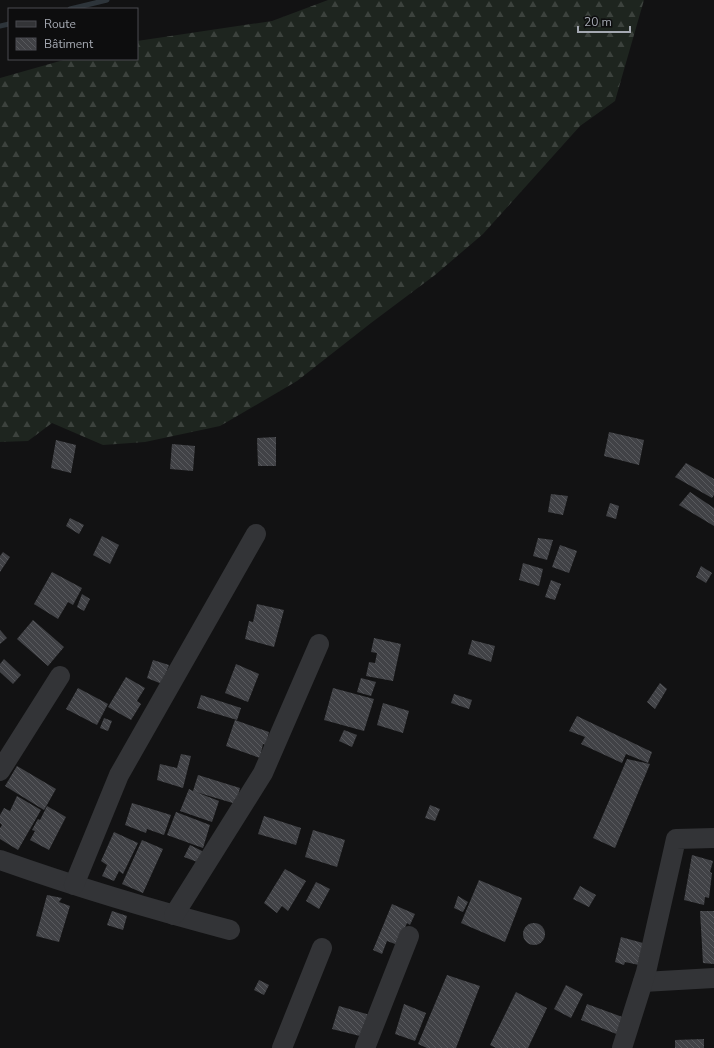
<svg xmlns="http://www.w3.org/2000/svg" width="714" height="1048" font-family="'Nunito Sans',sans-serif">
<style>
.forest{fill:url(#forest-firs)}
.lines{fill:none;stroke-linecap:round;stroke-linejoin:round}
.stream{stroke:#2d343a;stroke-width:5}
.building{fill:url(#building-back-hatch)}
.minor{stroke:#333437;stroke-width:20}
</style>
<defs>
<pattern id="forest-firs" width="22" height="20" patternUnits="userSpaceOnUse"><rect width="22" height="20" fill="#1e251f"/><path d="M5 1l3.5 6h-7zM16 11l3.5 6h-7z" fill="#3c423d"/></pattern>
<pattern id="building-back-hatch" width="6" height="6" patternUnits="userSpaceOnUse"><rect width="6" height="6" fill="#414246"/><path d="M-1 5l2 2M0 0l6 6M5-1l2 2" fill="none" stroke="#595a5e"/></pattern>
</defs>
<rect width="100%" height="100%" fill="#121213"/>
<polygon class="forest" points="328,0 644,0 615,101 580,126 483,234 435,275 371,323 297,381 220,426 145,442 103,445 52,423 28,441 0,442 0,78 67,59 137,59 137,41 272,21"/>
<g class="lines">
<g class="stream">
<polyline points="70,9 107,0"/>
<polyline points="0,26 9,24"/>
</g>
</g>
<g class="building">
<polygon points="609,432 644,440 639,465 604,456"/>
<polygon points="276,437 276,466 258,466 257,438"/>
<polygon points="56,440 76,445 71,473 51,468"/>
<polygon points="172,444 195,446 193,471 170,469"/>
<polygon points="686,463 714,479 714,495 712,498 675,477"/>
<polygon points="690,492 714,508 714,526 679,505"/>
<polygon points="551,494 568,496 563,515 548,512"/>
<polygon points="610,503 619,506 616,519 606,516"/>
<polygon points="70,518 84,525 79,534 66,526"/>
<polygon points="102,536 119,545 110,564 93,555"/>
<polygon points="538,538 553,540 547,560 533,556"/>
<polygon points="560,545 577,551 569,573 552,567"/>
<polygon points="3,552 10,557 0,572 0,556"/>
<polygon points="523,563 543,569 539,586 519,580"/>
<polygon points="701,566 712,573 706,583 696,577"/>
<polygon points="52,572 82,588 73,605 68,602 58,619 34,604"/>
<polygon points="551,580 561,584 555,600 545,597"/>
<polygon points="82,594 90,599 84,611 77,607"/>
<polygon points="257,604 284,610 274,647 245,639 249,621 253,622"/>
<polygon points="33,620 64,647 48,666 17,639"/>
<polygon points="0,630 7,638 0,644"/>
<polygon points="374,638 401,644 393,681 366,676 369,662 375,663 377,653 371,652"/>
<polygon points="472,640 495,646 491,662 468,654"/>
<polygon points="4,659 21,675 13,684 0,672 0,664"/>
<polygon points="153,660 169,665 162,684 147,678"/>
<polygon points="236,664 259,674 248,702 225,693"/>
<polygon points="126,677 145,688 137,701 141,704 131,720 108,707"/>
<polygon points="361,678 376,682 371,696 357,692"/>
<polygon points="660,683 667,689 655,709 647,702"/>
<polygon points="78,688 108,704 97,725 66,709"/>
<polygon points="333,688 374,699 364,731 324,720"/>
<polygon points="454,694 472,700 469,709 451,703"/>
<polygon points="201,695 241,708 237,720 197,708"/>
<polygon points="383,703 409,711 403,733 377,725"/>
<polygon points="577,716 652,752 648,763 626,754 622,763 581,744 585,737 569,731"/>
<polygon points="104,718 112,721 108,731 100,728"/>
<polygon points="235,720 269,732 266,745 263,744 260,758 226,746"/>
<polygon points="344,730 357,735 352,747 339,741"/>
<polygon points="181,754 191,756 183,788 157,780 160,764 177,768"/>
<polygon points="627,759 650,764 615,848 593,838"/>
<polygon points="17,766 56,789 44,810 5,786"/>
<polygon points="198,775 240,788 236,804 196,792 219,801 212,822 180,811 189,789 193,791"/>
<polygon points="17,796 41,810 18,850 0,839 0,828 2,825 0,823 0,815 4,808 10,811"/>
<polygon points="132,803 171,815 164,835 147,829 146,833 125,825"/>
<polygon points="430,805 440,809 435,821 425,818"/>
<polygon points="47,806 66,817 49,850 30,840 35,831 32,830 38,819 40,820"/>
<polygon points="176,812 210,825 203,848 167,835"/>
<polygon points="264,816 301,828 296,845 258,834"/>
<polygon points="313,830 345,840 337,867 305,857"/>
<polygon points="114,832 138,843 123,874 119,871 114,881 102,876 107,865 101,861"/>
<polygon points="142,840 163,849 143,893 122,884"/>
<polygon points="190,845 204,852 200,863 184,857"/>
<polygon points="692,855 713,861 710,872 712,873 709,898 705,897 704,905 684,900"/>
<polygon points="285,869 306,881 288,911 282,906 277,913 264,903"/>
<polygon points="479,880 522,898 505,942 461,923"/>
<polygon points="316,882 330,889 319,909 306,901"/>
<polygon points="580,886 596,895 589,907 573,899"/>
<polygon points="47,895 62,898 59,902 70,906 59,942 36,936"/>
<polygon points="458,896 468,902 463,912 454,908"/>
<polygon points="392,904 415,914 410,925 407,923 398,945 387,941 382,954 373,950"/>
<polygon points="112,911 127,916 123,930 107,925"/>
<polygon points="700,911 714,911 714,964 703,963"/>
<circle cx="534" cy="934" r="11"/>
<polygon points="621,937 643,943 639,965 625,962 624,965 615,962"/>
<polygon points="447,975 480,986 456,1048 427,1048 418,1044"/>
<polygon points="259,980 269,985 264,995 254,990"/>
<polygon points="566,985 583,994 571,1018 554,1009"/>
<polygon points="516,992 547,1008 528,1048 496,1048 490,1045"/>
<polygon points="404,1004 426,1013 415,1041 395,1034"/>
<polygon points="587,1004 625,1018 619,1035 581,1020"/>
<polygon points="339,1006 370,1015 364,1037 332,1029"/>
<polygon points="704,1039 704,1048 675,1048 675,1040"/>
</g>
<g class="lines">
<g class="minor">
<polyline points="0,771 60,676"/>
<path d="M0 860C76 887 153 910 230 930"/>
<polyline points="74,885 119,775 256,534"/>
<polyline points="174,915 263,773 319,644"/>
<polyline points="643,982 714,978"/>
<polyline points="282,1048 322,948"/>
<polyline points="365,1048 409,936"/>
<polyline points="622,1048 646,972 676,839 714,838"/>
</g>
</g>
<rect x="8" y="8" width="130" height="52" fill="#0d0d0e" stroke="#4a4b50"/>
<rect x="16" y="21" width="20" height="6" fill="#333437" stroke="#4a4b50"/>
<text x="44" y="28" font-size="12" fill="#a5a9b2">Route</text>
<rect x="16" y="38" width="20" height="12" fill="url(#building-back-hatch)" stroke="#4a4b50"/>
<text x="44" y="48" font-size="12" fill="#a5a9b2">Bâtiment</text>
<path d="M578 26v6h52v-6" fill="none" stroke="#a5a9b2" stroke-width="2"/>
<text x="584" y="26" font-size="12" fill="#a5a9b2" stroke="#0d0d0e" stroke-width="3" paint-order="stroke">20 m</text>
</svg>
